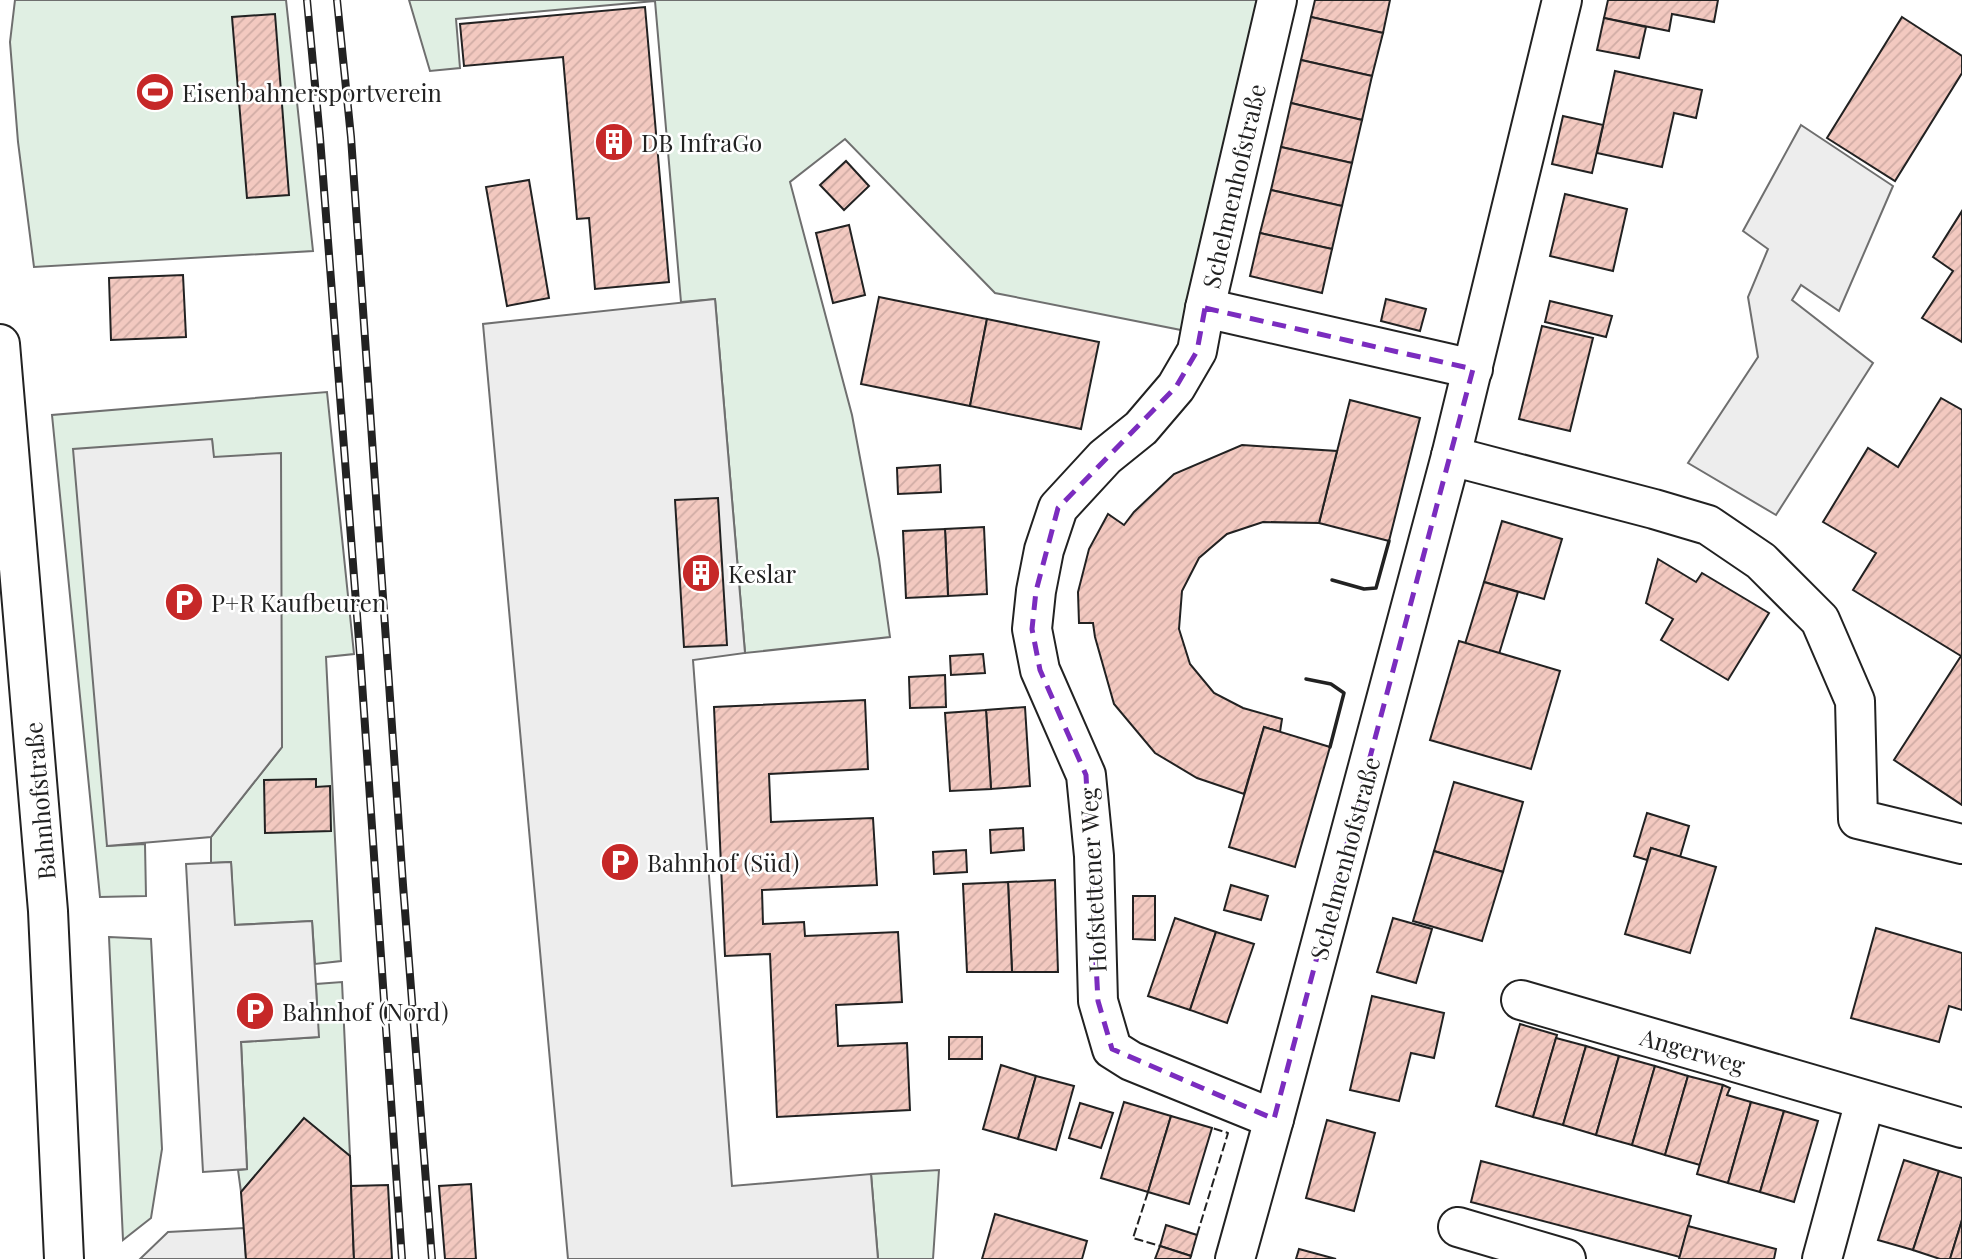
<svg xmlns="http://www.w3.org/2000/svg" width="1962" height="1259" font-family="'Playfair Display',serif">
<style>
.grass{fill:#e0efe3;stroke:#6f6f6f;stroke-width:2}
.parking{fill:#ededed;stroke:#6f6f6f;stroke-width:2}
.building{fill:url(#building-hatch);stroke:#222;stroke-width:2}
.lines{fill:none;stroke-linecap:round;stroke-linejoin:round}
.minor-casing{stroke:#222;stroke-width:42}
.minor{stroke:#fff;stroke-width:38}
.rail-casing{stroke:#222;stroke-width:8}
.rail{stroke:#fff;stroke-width:5;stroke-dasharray:16;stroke-linecap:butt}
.fence{stroke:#222;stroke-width:2;stroke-dasharray:9 3.5;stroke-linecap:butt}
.wall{stroke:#222;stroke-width:3.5}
.marked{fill:none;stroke:#7b2cbf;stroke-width:5;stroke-dasharray:14 9;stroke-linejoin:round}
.labels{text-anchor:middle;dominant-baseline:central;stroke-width:5;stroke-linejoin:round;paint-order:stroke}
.poi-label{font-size:24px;fill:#222;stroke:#fff;text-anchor:start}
.street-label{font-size:24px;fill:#222;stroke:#fff}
</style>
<defs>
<pattern id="building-hatch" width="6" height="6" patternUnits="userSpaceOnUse" patternTransform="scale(1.75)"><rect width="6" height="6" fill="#f3c9c0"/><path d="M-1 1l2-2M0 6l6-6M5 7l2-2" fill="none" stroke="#d0aca5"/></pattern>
</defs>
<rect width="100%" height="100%" fill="#fff"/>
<g class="grass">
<polygon points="15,0 286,0 313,251 34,267 18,142 10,42"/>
<polygon points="409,0 1263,0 1186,331 995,293 845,139 790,182 852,415 879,559 890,637 745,653 715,299 681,302 655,1 456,19 460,68 430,71"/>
<polygon points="327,392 354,654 326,657 341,961 315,964 312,921 234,925 231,862 211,863 211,837 282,747 213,457 212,439 107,846 145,844 146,896 100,897 52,415"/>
<polygon points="109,937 151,939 162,1149 151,1218 123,1240"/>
<polygon points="342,982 350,1156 304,1119 241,1192 238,1170 247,1169 241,1042 318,1037 316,984"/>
<polygon points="939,1170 933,1259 878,1259 871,1174"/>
</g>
<g class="parking">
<polygon points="1801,125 1893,186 1839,311 1801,285 1792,300 1873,363 1776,515 1688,463 1758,357 1748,297 1768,249 1743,231"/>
<polygon points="715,299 745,653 693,660 732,1186 871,1174 878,1259 568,1259 483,324"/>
<polygon points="212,439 214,457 281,453 282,747 211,837 107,846 73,449"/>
<polygon points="231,862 235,925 312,921 319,1037 241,1042 247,1169 203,1172 186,864"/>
<polygon points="244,1228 246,1259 140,1259 168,1232"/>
</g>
<g class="building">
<polygon points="1315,0 1390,0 1383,33 1311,17"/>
<polygon points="1608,0 1718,0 1714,22 1672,14 1669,31 1604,18"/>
<polygon points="645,7 669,282 595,289 589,218 577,219 563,57 464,66 460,24"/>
<polygon points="275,14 289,195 247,198 232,17"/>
<polygon points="1311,17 1383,33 1372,76 1301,60"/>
<polygon points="1902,17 1962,56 1962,73 1895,181 1827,138"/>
<polygon points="1604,18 1646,27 1639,58 1597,50"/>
<polygon points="1301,60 1372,76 1362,120 1291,103"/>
<polygon points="1615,71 1702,90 1696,118 1674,113 1662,167 1597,153"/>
<polygon points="1291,103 1362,120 1352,163 1281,147"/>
<polygon points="1563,116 1603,125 1592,173 1552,164"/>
<polygon points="1281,147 1352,163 1342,206 1271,190"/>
<polygon points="846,161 869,186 844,210 820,185"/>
<polygon points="529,180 549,298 507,306 486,187"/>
<polygon points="1271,190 1342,206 1332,249 1260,233"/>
<polygon points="1565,194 1627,209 1613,271 1550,256"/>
<polygon points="1962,211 1962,342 1922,318 1953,271 1933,257"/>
<polygon points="849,225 865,295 833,303 816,233"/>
<polygon points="1260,233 1332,249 1322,293 1250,276"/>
<polygon points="183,275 186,337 111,340 109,278"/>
<polygon points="879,297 987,319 970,406 861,384"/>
<polygon points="1386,299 1426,309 1420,331 1381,321"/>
<polygon points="1550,301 1612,316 1606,337 1545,322"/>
<polygon points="987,319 1099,342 1081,429 970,406"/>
<polygon points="1542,326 1593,338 1570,431 1519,419"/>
<polygon points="1941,398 1962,410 1962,805 1894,760 1961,656 1853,590 1876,553 1823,522 1868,448 1898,467"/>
<polygon points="1350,400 1420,418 1389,541 1319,523"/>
<polygon points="1242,445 1337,451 1319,523 1263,522 1227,534 1199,558 1182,591 1179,629 1190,664 1214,693 1243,708 1282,719 1280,732 1264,727 1244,794 1197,778 1155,753 1114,704 1095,637 1093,623 1079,623 1078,592 1089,549 1108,514 1124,525 1134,512 1174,474"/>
<polygon points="940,465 941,492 898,494 897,468"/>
<polygon points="718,498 727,645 684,647 675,500"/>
<polygon points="1502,521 1562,539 1544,599 1484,582"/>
<polygon points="984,527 987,594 948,596 945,529"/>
<polygon points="945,529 948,596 906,598 903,531"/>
<polygon points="1658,559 1696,582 1702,573 1769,613 1728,680 1661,640 1673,619 1646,603"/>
<polygon points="1484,582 1518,592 1499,654 1465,644"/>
<polygon points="1459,641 1560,671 1531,769 1430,740"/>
<polygon points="983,654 985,673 951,675 950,656"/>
<polygon points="945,675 946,707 910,708 909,677"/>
<polygon points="865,700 868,769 769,774 771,822 873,818 877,885 762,890 763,924 804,922 805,936 898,932 902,1002 836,1005 838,1046 907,1043 910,1110 777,1117 770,954 725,956 714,707"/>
<polygon points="1025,707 1030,786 991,789 986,710"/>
<polygon points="986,710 991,789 950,791 945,713"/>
<polygon points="1264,727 1330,747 1295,867 1229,847"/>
<polygon points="316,779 316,787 330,786 331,831 265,833 264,780"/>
<polygon points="1454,782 1523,802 1503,872 1434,851"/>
<polygon points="1647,813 1689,826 1680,857 1651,848 1647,860 1634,856"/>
<polygon points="1023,828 1024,850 991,853 990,830"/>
<polygon points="1651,848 1716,867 1690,953 1625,934"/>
<polygon points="966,850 967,872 934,874 933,852"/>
<polygon points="1434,851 1503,872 1482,941 1413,921"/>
<polygon points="1055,880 1058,972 1012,972 1008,882"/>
<polygon points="1008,882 1012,972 967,972 963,884"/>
<polygon points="1231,885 1268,896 1261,920 1224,910"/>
<polygon points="1133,896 1155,896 1155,940 1133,939"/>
<polygon points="1175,918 1216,932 1190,1010 1148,996"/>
<polygon points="1393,918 1432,929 1416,983 1377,972"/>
<polygon points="1876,928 1962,953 1962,1010 1949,1006 1939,1042 1851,1018"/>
<polygon points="1216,932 1254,944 1227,1023 1190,1010"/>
<polygon points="1372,996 1444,1013 1434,1058 1411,1053 1399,1101 1350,1090"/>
<polygon points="1520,1024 1557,1035 1533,1117 1496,1106"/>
<rect x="949" y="1037" width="33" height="22"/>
<polygon points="1556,1038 1586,1046 1563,1125 1533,1117"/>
<polygon points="1586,1046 1619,1056 1596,1135 1563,1125"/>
<polygon points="1619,1056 1655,1066 1632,1145 1596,1135"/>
<polygon points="1001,1065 1036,1076 1018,1139 983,1129"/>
<polygon points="1655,1066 1688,1076 1665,1155 1632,1145"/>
<polygon points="1036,1076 1074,1086 1056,1150 1018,1139"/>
<polygon points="1688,1076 1723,1085 1700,1165 1665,1155"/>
<polygon points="1723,1085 1730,1088 1727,1095 1751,1102 1728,1183 1697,1174"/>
<polygon points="1124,1102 1171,1116 1148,1192 1101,1178"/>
<polygon points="1751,1102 1784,1111 1760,1192 1728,1183"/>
<polygon points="1080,1103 1113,1113 1101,1148 1069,1138"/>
<polygon points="1784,1111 1818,1121 1794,1202 1760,1192"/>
<polygon points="1171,1116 1212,1128 1189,1204 1148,1192"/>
<polygon points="304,1118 350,1156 354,1259 246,1259 241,1192"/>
<polygon points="1327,1120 1375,1133 1354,1211 1306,1198"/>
<polygon points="1904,1160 1939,1171 1913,1250 1878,1240"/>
<polygon points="1481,1161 1691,1216 1680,1257 1471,1202"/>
<polygon points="1939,1171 1962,1178 1962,1220 1950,1259 1940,1259 1913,1250"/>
<polygon points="471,1184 476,1259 445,1259 439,1186"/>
<polygon points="388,1185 392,1259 354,1259 351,1186"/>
<polygon points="995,1214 1087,1241 1082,1259 982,1259"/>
<polygon points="1962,1220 1962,1259 1950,1259"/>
<polygon points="1166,1225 1197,1235 1191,1256 1160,1246"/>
<polygon points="1688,1226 1776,1249 1774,1259 1679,1259"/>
<polygon points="1160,1246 1191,1256 1190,1259 1155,1259"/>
<polygon points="1299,1249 1336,1259 1296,1259"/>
</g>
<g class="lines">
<g class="minor-casing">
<g id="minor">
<polyline points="1277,0 1205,308 1473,369"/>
<polyline points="1205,308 1197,351 1176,387 1141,428 1105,457 1058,508 1044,550 1036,591 1032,629 1040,670 1086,775 1094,856 1098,1001 1112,1049 1131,1061 1274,1119"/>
<polyline points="0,344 48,911 64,1259"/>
<polyline points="1451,456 1654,509 1708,525 1761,561 1820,620 1855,701 1858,819 1962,844"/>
<polyline points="1521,1000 1962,1128"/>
<polyline points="1458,1227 1566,1259"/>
<polyline points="1235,1259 1274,1119 1451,456 1562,0"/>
<polyline points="1822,1259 1865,1101"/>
</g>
</g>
<use href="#minor" class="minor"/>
<g class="rail-casing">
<g id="rail">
<polyline points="307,0 320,138 360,654 402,1259"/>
<polyline points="337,0 351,137 403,885 432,1259"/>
</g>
</g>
<use href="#rail" class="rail"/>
<g class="fence">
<polyline points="1148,1192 1133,1238 1160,1246"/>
<polyline points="1197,1235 1228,1133 1212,1128"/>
</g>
<g class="wall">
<polyline points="1332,580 1364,589 1376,588 1389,541"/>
<polyline points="1306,679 1331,684 1344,693 1330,747"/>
</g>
</g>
<path class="marked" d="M1205 308 1473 369 1274 1119 1112 1049 1098 1001 1086 775 1040 670 1032 629 1036 591 1058 508 1176 387 1197 351Z"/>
<defs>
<g id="stadium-disc" transform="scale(2.0125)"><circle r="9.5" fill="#c62828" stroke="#fff"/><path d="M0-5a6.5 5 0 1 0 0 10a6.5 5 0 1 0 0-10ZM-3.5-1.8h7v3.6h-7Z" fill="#fff"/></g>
<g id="building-disc" transform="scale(2.0125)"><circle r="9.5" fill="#c62828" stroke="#fff"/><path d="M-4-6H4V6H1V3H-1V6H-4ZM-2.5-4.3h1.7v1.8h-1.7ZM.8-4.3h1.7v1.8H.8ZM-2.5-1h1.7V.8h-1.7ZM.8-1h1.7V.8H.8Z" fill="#fff"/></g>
<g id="parking-disc" transform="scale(2.0125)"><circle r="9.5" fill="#c62828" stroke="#fff"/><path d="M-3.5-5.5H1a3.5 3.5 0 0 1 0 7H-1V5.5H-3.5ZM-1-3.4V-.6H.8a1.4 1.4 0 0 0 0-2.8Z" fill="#fff"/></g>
</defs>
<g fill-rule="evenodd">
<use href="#stadium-disc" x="155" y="92"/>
<use href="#building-disc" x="614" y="142"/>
<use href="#building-disc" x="701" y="573"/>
<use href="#parking-disc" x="184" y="602"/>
<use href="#parking-disc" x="620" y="862"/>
<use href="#parking-disc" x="255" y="1011"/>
</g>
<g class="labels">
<g class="poi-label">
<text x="182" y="92">Eisenbahnersportverein</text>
<text x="641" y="142">DB InfraGo</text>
<text x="728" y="573">Keslar</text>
<text x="211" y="602">P+R Kaufbeuren</text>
<text x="647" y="862">Bahnhof (Süd)</text>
<text x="282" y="1011">Bahnhof (Nord)</text>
</g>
<g class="street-label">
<text transform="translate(1233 186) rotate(-77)">Schelmenhofstraße</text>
<text transform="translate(39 801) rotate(-95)">Bahnhofstraße</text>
<text transform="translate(1344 858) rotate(-75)">Schelmenhofstraße</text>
<text transform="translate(1092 880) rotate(-93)">Hofstettener Weg</text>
<text transform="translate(1693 1050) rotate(16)">Angerweg</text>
</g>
</g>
</svg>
